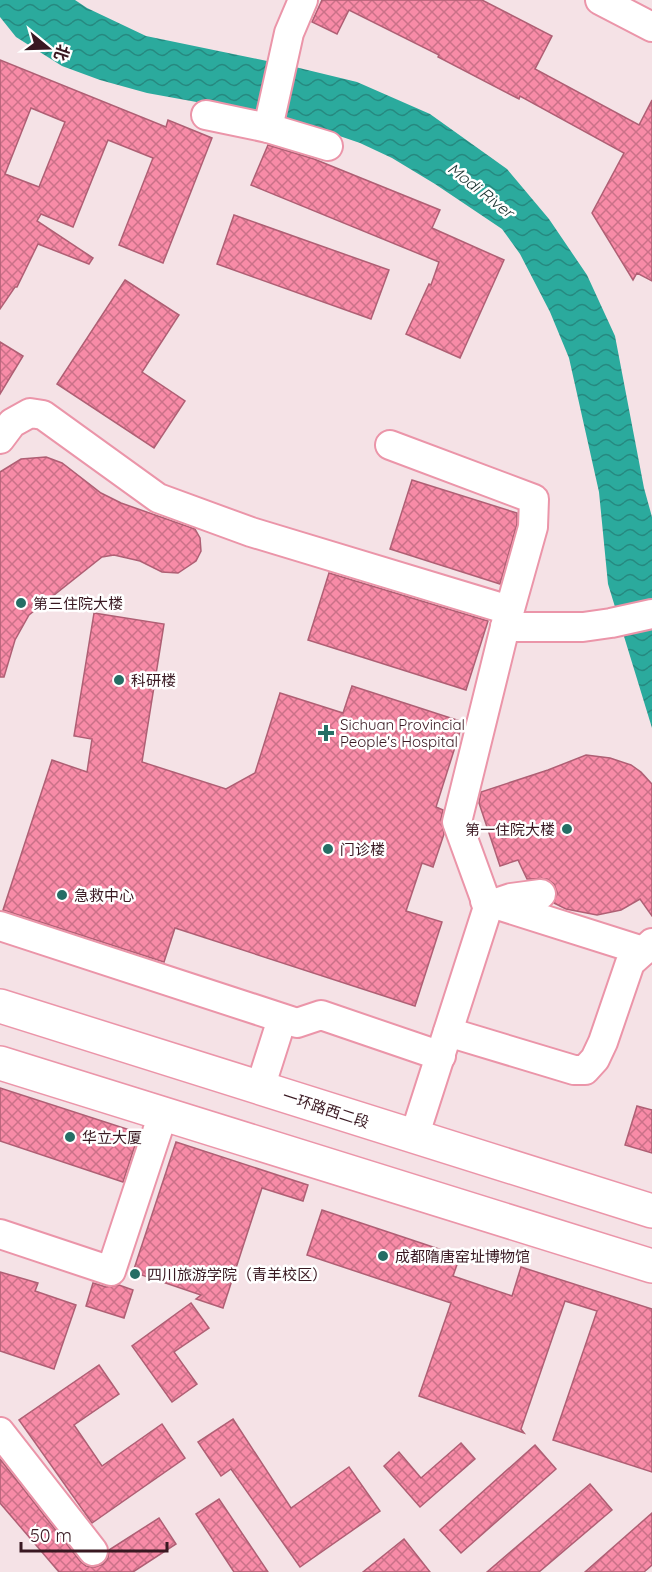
<svg xmlns="http://www.w3.org/2000/svg" width="652" height="1572" font-family="Quicksand,'Noto Sans SC',sans-serif">
<style>
.water{fill:url(#water-waves)}
.building{fill:url(#building-cross-hatch);stroke:#af5f74;stroke-width:1.5;fill-rule:evenodd}
.lines{fill:none;stroke-linecap:round;stroke-linejoin:round}
.minor-casing{stroke:#eb95a9;stroke-width:32}
.major-casing{stroke:#eb95a9;stroke-width:36}
.minor{stroke:#fff;stroke-width:28}
.major{stroke:#fff;stroke-width:33}
.poi-dot{fill:#256e65;stroke:#fff;stroke-width:2}
.labels{text-anchor:middle;dominant-baseline:central;stroke-width:5;stroke-linejoin:round;paint-order:stroke}
.poi-label{font-size:15px;fill:#391821;stroke:#fff;text-anchor:start}
.street-label{font-size:15px;fill:#391821;stroke:#fff}
.water-label{font-size:16px;font-style:italic;fill:#152f2c;stroke:#fff}
</style>
<defs>
<pattern id="water-waves" width="16" height="10" patternUnits="userSpaceOnUse" patternTransform="scale(1.5)"><rect width="16" height="10" fill="#2baa9d"/><path d="M0 5q4-4 8 0t8 0" fill="none" stroke="#268980"/></pattern>
<pattern id="building-cross-hatch" width="8" height="8" patternUnits="userSpaceOnUse" patternTransform="scale(1.5)"><rect width="8" height="8" fill="#f88ba7"/><path d="M0 0l8 8M0 8l8-8" fill="none" stroke="#ca7188"/></pattern>
</defs>
<rect width="100%" height="100%" fill="#f5e2e6"/>
<polygon class="water" points="0,0 75,0 87,8 146,36 291,66 357,82 430,114 507,169 549,219 587,275 615,336 644,488 652,517 652,728 608,584 599,492 569,358 550,312 520,254 502,229 435,184 392,158 360,143 319,129 202,103 147,93 100,80 62,66 16,37 0,17"/>
<g class="building">
<polygon points="322,0 482,0 552,36 535,69 639,125 652,100 652,281 637,273 633,280 592,213 624,153 520,96 519,99 438,57 439,55 349,10 337,34 312,22"/>
<path d="M0 60 166 127 168 120 212 138 163 263 119 245 153 158 108 140 73 227 41 214 37 221 93 258 89 264 38 244 17 287H15L0 309ZM31 108 65 122 39 187 5 174Z"/>
<polygon points="268,145 314,159 440,210 432,228 504,260 460,358 406,334 429,284 431,285 439,262 251,185"/>
<polygon points="234,215 389,270 371,319 217,264"/>
<polygon points="125,280 179,315 142,372 185,401 154,448 57,384"/>
<polygon points="0,342 23,356 0,394"/>
<polygon points="46,457 62,463 101,493 121,503 195,529 200,538 201,551 196,561 178,573 162,572 140,561 114,555 102,557 29,615 15,640 4,677 0,677 0,472 21,459"/>
<polygon points="412,480 517,513 517,524 500,584 390,549"/>
<polygon points="329,573 488,621 466,690 308,640"/>
<polygon points="94,613 164,624 142,762 226,789 255,773 280,693 343,713 352,686 463,722 436,807 443,810 441,819 444,834 433,867 422,863 406,911 442,922 415,1006 175,928 164,962 3,910 52,760 87,772 92,739 74,736"/>
<polygon points="586,755 610,758 631,765 641,772 652,784 652,916 640,899 621,910 597,915 566,909 554,903 557,892 554,884 547,879 527,879 518,860 500,866 479,803 481,792 548,770"/>
<polygon points="0,1088 139,1133 123,1182 0,1141"/>
<polygon points="637,1106 652,1110 652,1153 625,1145"/>
<polygon points="176,1142 308,1185 303,1201 262,1188 223,1308 196,1299 201,1295 133,1272"/>
<polygon points="322,1210 460,1256 453,1276 512,1296 521,1267 652,1309 652,1472 553,1440 597,1311 565,1301 521,1429 524,1433 419,1396 451,1303 307,1255"/>
<polygon points="0,1272 38,1283 35,1291 76,1305 54,1369 0,1351"/>
<polygon points="93,1283 106,1287 119,1285 133,1290 124,1318 86,1306"/>
<polygon points="191,1303 209,1328 174,1352 197,1384 172,1402 132,1346"/>
<polygon points="99,1365 119,1394 74,1425 102,1466 162,1424 185,1458 92,1523 19,1420"/>
<polygon points="233,1419 291,1508 349,1467 380,1511 300,1567 231,1469 221,1476 198,1442"/>
<polygon points="461,1443 475,1459 420,1507 384,1466 399,1452 421,1478"/>
<polygon points="535,1445 556,1469 461,1553 440,1530"/>
<polygon points="0,1459 80,1561 86,1566 95,1567 103,1564 108,1558 109,1550 159,1518 176,1544 133,1572 59,1572 0,1503"/>
<polygon points="590,1484 612,1510 539,1572 487,1572"/>
<polygon points="219,1499 268,1572 234,1572 196,1514"/>
<polygon points="652,1513 652,1565 644,1572 585,1572"/>
<polygon points="404,1539 430,1572 363,1572"/>
</g>
<g class="lines">
<g class="minor-casing">
<g id="minor">
<polyline points="600,0 652,27"/>
<polyline points="206,115 268,128 328,146"/>
<polyline points="268,128 289,33 303,0"/>
<polyline points="0,439 12,423 30,413 43,415 158,498 251,532 509,610"/>
<polyline points="390,445 534,499 533,527 505,627 457,822 488,907 414,1137"/>
<polyline points="505,627 583,627 611,623 652,614"/>
<polyline points="485,901 643,951"/>
<polyline points="496,903 511,898 541,894"/>
<polyline points="0,926 297,1023 321,1015 441,1056"/>
<polyline points="448,1032 574,1070 585,1070 595,1059 603,1042 630,963 652,943"/>
<polyline points="260,1088 282,1019"/>
<polyline points="0,1234 111,1271 163,1114"/>
<polyline points="0,1432 93,1551"/>
</g>
</g>
<g class="major-casing">
<g id="major">
<polyline points="0,1006 652,1211"/>
<polyline points="0,1063 652,1266"/>
</g>
</g>
<use href="#minor" class="minor"/>
<use href="#major" class="major"/>
</g>
<g class="poi-dot">
<circle cx="21" cy="603" r="6"/>
<circle cx="119" cy="680" r="6"/>
<path d="M323 724h6v6h6v6h-6v6h-6v-6h-6v-6h6z"/>
<circle cx="567" cy="829" r="6"/>
<circle cx="328" cy="849" r="6"/>
<circle cx="62" cy="895" r="6"/>
<circle cx="70" cy="1137" r="6"/>
<circle cx="383" cy="1256" r="6"/>
<circle cx="135" cy="1274" r="6"/>
</g>
<g class="labels">
<g class="poi-label">
<text x="33" y="603">第三住院大楼</text>
<text x="131" y="680">科研楼</text>
<text x="340" y="724">Sichuan Provincial<tspan x="340" dy="17">People's Hospital</tspan></text>
<text x="555" y="829" text-anchor="end">第一住院大楼</text>
<text x="340" y="849">门诊楼</text>
<text x="74" y="895">急救中心</text>
<text x="82" y="1137">华立大厦</text>
<text x="395" y="1256">成都隋唐窑址博物馆</text>
<text x="147" y="1274">四川旅游学院（青羊校区）</text>
</g>
<g class="street-label">
<text transform="translate(326 1109) rotate(18)">一环路西二段</text>
</g>
<g class="water-label">
<text transform="translate(481 190) rotate(38)">Modi River</text>
</g>
</g>
<g transform="translate(48 48) rotate(109)" stroke="#ffffff" stroke-width="4.5" paint-order="stroke">
<path d="M0-4.5L10 22L0 15L-10 22Z" fill="#391821"/>
<text y="-9" font-size="16" font-weight="bold" text-anchor="middle" fill="#391821">北</text>
</g>
<path d="M21 1542v9h146v-9" fill="none" stroke="#391821" stroke-width="3"/>
<text x="30" y="1542" font-size="18" fill="#391821" stroke="#ffffff" stroke-width="4.5" paint-order="stroke">50 m</text>
</svg>
